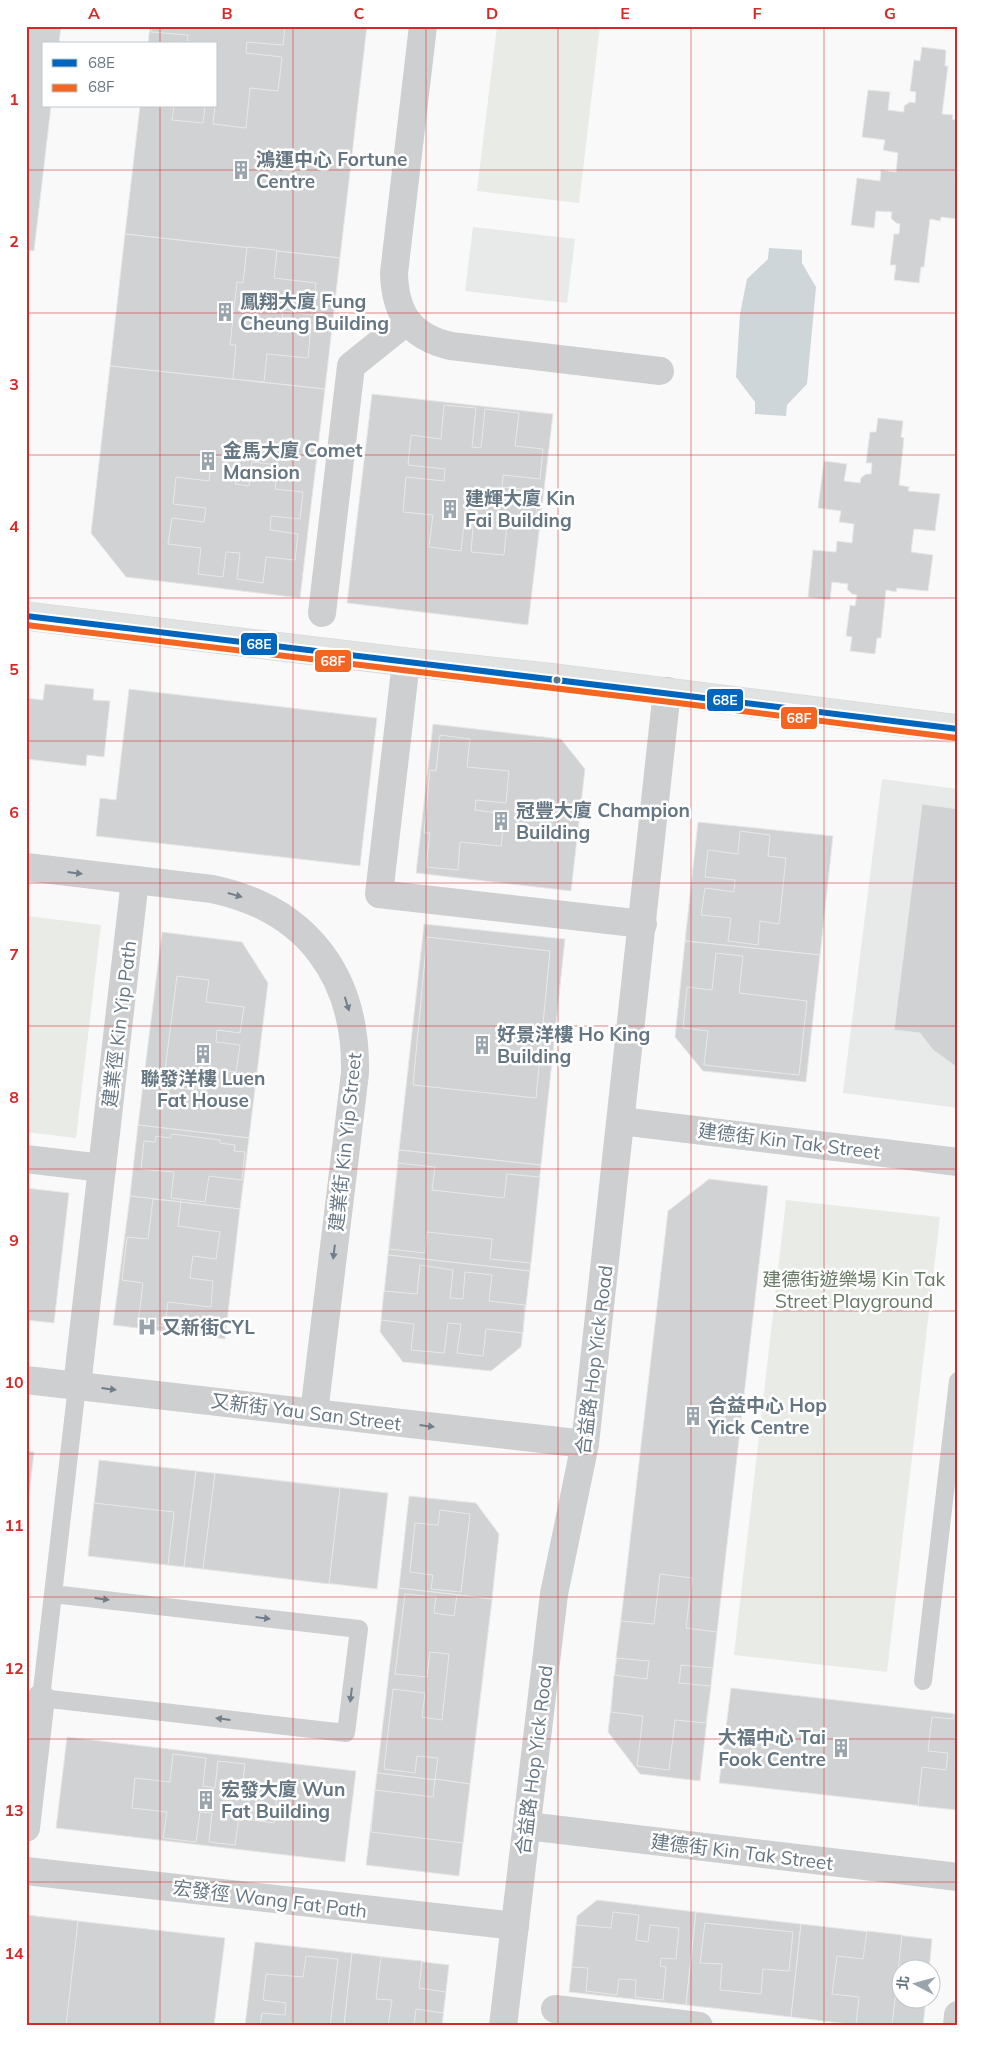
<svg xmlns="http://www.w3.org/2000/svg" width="984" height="2052" font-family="Mulish,'Noto Sans TC',sans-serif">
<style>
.built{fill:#e8e9e9}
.green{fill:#e8ebe6}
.water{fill:#ced6d9}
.building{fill:#d0d2d3;stroke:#e8e8e8}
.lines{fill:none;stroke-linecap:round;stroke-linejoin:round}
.secondary-casing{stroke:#d5d6d7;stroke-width:29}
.lane{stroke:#cecfd0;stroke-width:18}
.street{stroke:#cecfd0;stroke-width:28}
.secondary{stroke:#e1e2e2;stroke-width:28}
.bus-1-casing{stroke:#fff;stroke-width:10}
.bus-2-casing{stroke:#fff;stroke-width:10}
.bus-1{stroke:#0065bd;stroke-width:6}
.bus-2{stroke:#f26522;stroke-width:6}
.oneway{fill:#707f8b}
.grid{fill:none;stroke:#d62828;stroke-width:1;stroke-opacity:0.55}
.bus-dot{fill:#657683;stroke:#fff;stroke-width:2}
.labels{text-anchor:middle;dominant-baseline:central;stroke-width:5;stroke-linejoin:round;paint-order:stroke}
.poi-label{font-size:19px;font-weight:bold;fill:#657683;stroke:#fff;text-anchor:start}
.street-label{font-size:19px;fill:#657683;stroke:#fff}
.park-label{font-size:19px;fill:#687a64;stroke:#fff}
.line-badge{stroke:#fff;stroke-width:2}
.badge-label{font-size:14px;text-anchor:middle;font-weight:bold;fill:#fff}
.neatline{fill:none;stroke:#d62828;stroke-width:2}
.grid-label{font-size:16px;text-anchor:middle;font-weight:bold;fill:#d62828}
</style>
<rect width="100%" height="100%" fill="#f9f9f9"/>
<g class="built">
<polygon points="473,227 575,239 567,303 465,291"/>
<polygon points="882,779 958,789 958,1108 843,1093"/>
</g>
<g class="green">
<polygon points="497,26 600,26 579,203 477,191"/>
<polygon points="26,916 101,925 76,1138 26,1132"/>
<polygon points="786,1200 940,1217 887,1672 734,1655"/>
</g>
<polygon class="water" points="769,248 802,250 802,263 816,287 807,384 787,405 786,416 755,414 755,402 736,377 740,314 747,279 768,259"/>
<g class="building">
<polygon points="26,26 61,26 59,44 44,44 44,106 51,106 34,251 26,250"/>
<polygon points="150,26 367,26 340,258 125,234 140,106 216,106 216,44 148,44"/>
<polygon points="152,26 285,26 283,45 247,42 246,53 282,57 278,91 250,88 246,128 213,124 215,106 216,106 216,44 187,44 188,35 151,32"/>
<polygon points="922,47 946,50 945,66 948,66 942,114 953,115 952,119 958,120 958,159 955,181 958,181 958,219 941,217 940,221 930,219 924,267 921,267 919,283 894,280 896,265 890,265 894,234 899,234 900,224 896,223 891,218 892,212 876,211 874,228 851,225 857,178 880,181 881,170 896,172 898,153 883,150 885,140 862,137 868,90 890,92 888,110 904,112 904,106 910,102 915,103 916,92 910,91 914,60 920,61"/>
<polygon points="174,106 205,106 203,123 172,120"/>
<polygon points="125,234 340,258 325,389 110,366"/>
<polygon points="247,247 277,250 274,278 316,283 312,315 283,311 282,322 311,325 308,358 267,354 264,382 233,379 236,345 230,345 237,282 243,283"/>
<polygon points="110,366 325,389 300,598 126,577 91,533"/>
<polygon points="372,394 553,414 528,625 347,603"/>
<polygon points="444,405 476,408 472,447 481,448 485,409 519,413 515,446 543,449 540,479 503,475 502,487 538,491 535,526 507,523 504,555 471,552 474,515 465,514 461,551 429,547 433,515 403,512 406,477 444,481 445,469 408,465 411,435 441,439"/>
<polygon points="878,418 903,421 901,437 904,438 899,485 909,487 908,491 940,494 935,531 914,529 911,552 933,555 928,591 897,588 896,592 886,590 881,638 877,638 875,654 850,651 852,637 846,636 850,605 855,606 857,595 852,594 847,589 848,584 832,582 830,600 808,597 813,550 836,552 837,541 852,543 854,524 839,522 841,511 818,508 824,461 847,464 844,481 860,483 861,478 866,474 871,474 872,463 866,463 870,432 876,432"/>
<polygon points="212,456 238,460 235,484 249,486 252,462 278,465 275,489 303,492 300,519 271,516 270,530 298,534 295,560 266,557 263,583 237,579 240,553 226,552 223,577 198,574 201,548 168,544 172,518 204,522 206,508 173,504 176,477 209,481"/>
<polygon points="45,684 94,689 93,700 110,701 104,757 87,755 86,766 26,759 26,698 43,700"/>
<polygon points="129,689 377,718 360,866 96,836 100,798 116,800"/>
<polygon points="433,724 561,739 585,769 571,891 416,873"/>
<polygon points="440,735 470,739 467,767 509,771 506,803 476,800 475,810 505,814 501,846 460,842 458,870 426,867 430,833 424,833 430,770 436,771"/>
<polygon points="922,804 958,809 958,1068 933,1050 920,1033 894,1030"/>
<polygon points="698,822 833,836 820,955 685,941"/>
<polygon points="740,831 770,835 768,856 786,858 779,924 760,921 758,945 728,941 731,918 701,915 705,888 734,892 735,880 705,877 708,850 738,854"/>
<polygon points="424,924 565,939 541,1165 399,1150"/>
<polygon points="162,932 242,942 268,983 249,1138 138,1125"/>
<polygon points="427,937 550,951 536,1098 413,1085"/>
<polygon points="685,941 820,955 806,1082 703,1071 675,1037"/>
<polygon points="716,953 743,956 739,993 807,1001 799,1075 704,1065 708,1031 683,1028 687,987 712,990"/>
<polygon points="177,976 209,980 206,1002 244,1007 240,1033 217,1030 216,1042 240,1045 236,1072 199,1067 196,1090 163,1086"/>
<polygon points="138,1125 249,1138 240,1209 130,1196"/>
<polygon points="172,1134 220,1140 220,1143 235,1145 234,1151 245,1152 242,1180 209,1176 205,1202 171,1198 174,1172 141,1169 144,1141 155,1142 156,1136 170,1138"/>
<polygon points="399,1150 541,1165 530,1271 388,1255"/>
<polygon points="398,1163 435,1167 432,1190 504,1198 507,1174 540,1177 531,1263 490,1259 492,1239 427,1232 425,1253 389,1249"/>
<polygon points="709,1179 768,1186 700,1781 640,1774 608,1732 668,1211"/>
<polygon points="26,1188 69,1193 54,1323 26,1320"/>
<polygon points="130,1196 240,1209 225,1339 113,1325"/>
<polygon points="153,1199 181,1202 178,1226 220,1232 216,1259 193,1256 190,1278 213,1281 211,1307 168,1302 165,1326 138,1323 143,1283 122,1280 127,1237 148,1239"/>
<polygon points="388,1255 530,1271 521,1347 491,1371 403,1362 380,1332"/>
<polygon points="420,1265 453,1270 450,1298 463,1299 465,1272 492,1275 489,1301 525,1305 523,1333 486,1329 483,1356 457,1353 461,1324 448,1323 444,1353 411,1350 414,1324 381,1320 384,1291 417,1294"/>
<polygon points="26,1451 34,1452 26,1522"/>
<polygon points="99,1460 196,1471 184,1567 88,1556"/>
<polygon points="196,1471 388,1493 377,1589 184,1567"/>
<polygon points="215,1473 340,1488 329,1584 203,1569"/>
<polygon points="409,1496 476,1503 499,1534 492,1599 399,1588"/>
<polygon points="94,1503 174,1512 168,1565 88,1556"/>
<polygon points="440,1510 470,1514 461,1592 431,1589 433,1575 410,1572 415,1523 438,1525"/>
<polygon points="660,1574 692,1578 686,1628 717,1632 713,1668 681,1665 679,1683 711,1686 706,1723 675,1720 669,1770 637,1766 643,1716 611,1712 614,1675 647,1679 649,1661 616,1658 621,1621 654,1624"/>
<polygon points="399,1588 492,1599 470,1784 377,1773"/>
<polygon points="405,1594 436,1597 434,1613 454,1616 457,1595 492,1599 470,1784 435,1779 438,1758 417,1756 415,1773 384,1769 393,1689 425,1693 422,1717 442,1720 444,1702 449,1654 430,1652 427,1677 395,1674"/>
<polygon points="731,1688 958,1714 958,1810 719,1783"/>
<polygon points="954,1714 958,1714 958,1810 918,1806 922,1767 946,1770 948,1753 928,1751 932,1717 953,1719"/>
<polygon points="67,1737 356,1771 345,1862 56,1828"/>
<polygon points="173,1754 206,1758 203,1786 215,1788 218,1761 245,1764 242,1790 277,1795 274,1823 239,1818 235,1845 209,1842 212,1813 200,1812 196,1842 163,1838 167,1812 132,1808 135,1778 170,1782"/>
<polygon points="377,1773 470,1784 459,1876 366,1865"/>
<polygon points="435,1779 470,1784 463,1843 371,1832 375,1790 433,1797"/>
<polygon points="597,1900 696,1912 686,2005 569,1992 577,1916"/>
<polygon points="613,1912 639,1915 636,1940 648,1942 650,1925 679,1928 676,1959 661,1958 660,1966 666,1967 663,2000 635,1997 636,1980 619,1979 617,1995 586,1991 588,1968 572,1967 576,1925 611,1928"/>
<polygon points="696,1912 801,1924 791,2017 686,2005"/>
<polygon points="26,1915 225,1938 214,2026 26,2026"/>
<polygon points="26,1915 78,1921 66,2026 26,2026"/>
<polygon points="705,1923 793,1932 789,1971 763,1969 761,1994 720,1990 722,1964 700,1963"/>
<polygon points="801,1924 932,1939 929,1970 902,1970 902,2000 926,2000 923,2026 865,2026 791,2017"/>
<polygon points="867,1931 902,1935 892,2026 856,2025 859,1997 832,1994 837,1956 863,1959"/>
<polygon points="255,1942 352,1953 344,2026 245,2026"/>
<polygon points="352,1953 449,1965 442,2026 344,2026"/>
<polygon points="306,1956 338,1959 330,2026 260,2026 262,2013 285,2015 286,2003 263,2000 266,1974 303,1977"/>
<polygon points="381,1957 422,1961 419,1988 446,1992 443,2013 416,2009 414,2026 388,2026 392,2000 376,1999"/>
</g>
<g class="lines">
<g class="secondary-casing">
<polyline id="secondary" points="26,616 406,662 555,678 958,729"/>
</g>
<g class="lane">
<polyline points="53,1594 359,1629 346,1733 41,1698 77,1386"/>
<polyline points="923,1681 958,1381"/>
</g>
<g class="street">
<path d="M423 26 394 273C395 314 411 337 451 346L660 371"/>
<polyline points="322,613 351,366 407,321"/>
<polyline points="406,662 379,894 643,924"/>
<path d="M26 867 212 889C307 909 357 976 355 1073L314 1413"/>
<polyline points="621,1121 958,1162"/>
<polyline points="26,1159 102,1168"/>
<polyline points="26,1380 585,1444"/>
<polyline points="77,1386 135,880"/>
<polyline points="527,1826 958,1877"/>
<polyline points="26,1828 41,1698"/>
<polyline points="26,1871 515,1926"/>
<polyline points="555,2009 699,2026"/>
<polyline points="503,2026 554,1594 585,1444 667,691"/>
<polyline points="957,2026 958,2015"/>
</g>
<use href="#secondary" class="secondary"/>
<g class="bus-1-casing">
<path id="bus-1" d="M26 616C337 654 647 690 958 729"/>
</g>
<g class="bus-2-casing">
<path id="bus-2" d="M26 625C337 662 647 698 957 738"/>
</g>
<use href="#bus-1" class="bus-1"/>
<use href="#bus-2" class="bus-2"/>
</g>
<defs><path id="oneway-solid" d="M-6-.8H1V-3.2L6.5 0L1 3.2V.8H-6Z" transform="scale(1.25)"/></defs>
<g class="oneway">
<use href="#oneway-solid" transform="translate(75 873) rotate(7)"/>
<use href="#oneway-solid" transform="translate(235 895) rotate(16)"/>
<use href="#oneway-solid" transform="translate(347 1004) rotate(73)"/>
<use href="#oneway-solid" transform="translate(334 1252) rotate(97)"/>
<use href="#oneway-solid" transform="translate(109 1389) rotate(7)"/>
<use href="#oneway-solid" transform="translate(427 1426) rotate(7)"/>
<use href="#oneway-solid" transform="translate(102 1599) rotate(7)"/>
<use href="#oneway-solid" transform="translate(263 1618) rotate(7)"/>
<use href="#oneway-solid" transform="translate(351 1695) rotate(97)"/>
<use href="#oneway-solid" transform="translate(223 1719) rotate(-173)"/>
</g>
<path class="grid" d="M160 26V44M293 26V2026M426 26V2026M558 26V2026M691 26V2026M824 26V2026M160 106V2026M26 170H958M26 313H958M26 455H958M26 598H958M26 741H958M26 883H958M26 1026H958M26 1169H958M26 1311H958M26 1454H958M26 1597H958M26 1739H958M26 1882H958"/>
<defs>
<g id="building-bare" transform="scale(1.5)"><path d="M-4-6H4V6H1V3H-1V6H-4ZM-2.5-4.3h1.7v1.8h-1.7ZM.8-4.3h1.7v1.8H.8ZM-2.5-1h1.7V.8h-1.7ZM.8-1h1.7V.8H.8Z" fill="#99a4ac" stroke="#fff" stroke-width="2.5" paint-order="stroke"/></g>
<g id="hospital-bare" transform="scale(1.5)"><path d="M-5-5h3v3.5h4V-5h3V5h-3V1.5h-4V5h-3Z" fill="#99a4ac" stroke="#fff" stroke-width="2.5" paint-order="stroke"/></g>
</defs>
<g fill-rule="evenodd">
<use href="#building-bare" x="241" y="170"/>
<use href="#building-bare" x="225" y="312"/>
<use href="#building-bare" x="208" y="461"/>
<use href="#building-bare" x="450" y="509"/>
<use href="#building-bare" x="501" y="821"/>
<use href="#building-bare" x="482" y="1045"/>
<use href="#building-bare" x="203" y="1054"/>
<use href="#hospital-bare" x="147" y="1327"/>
<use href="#building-bare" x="693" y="1416"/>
<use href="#building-bare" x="841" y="1748"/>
<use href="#building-bare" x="206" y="1800"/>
</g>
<circle class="bus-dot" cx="557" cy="680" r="4.5"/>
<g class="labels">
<g class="poi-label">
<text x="256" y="159">鴻運中心 Fortune<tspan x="256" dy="22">Centre</tspan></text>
<text x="240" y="301">鳳翔大廈 Fung<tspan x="240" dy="22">Cheung Building</tspan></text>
<text x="223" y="450">金馬大廈 Comet<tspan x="223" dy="22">Mansion</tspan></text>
<text x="465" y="498">建輝大廈 Kin<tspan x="465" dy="22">Fai Building</tspan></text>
<text x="516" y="810">冠豐大廈 Champion<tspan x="516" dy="22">Building</tspan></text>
<text x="497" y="1034">好景洋樓 Ho King<tspan x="497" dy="22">Building</tspan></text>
<text x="203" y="1078" text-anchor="middle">聯發洋樓 Luen<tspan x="203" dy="22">Fat House</tspan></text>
<text x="162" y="1327">又新街CYL</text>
<text x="708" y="1405">合益中心 Hop<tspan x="708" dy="22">Yick Centre</tspan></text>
<text x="826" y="1737" text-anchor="end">大福中心 Tai<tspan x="826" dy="22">Fook Centre</tspan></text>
<text x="221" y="1789">宏發大廈 Wun<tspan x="221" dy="22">Fat Building</tspan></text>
</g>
<g class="street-label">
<text transform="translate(119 1024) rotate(-83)">建業徑 Kin Yip Path</text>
<text transform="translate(789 1141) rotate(7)">建德街 Kin Tak Street</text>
<text transform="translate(345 1142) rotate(-84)">建業街 Kin Yip Street</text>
<text transform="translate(594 1360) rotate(-83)">合益路 Hop Yick Road</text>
<text transform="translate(306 1412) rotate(7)">又新街 Yau San Street</text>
<text transform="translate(534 1760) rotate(-83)">合益路 Hop Yick Road</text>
<text transform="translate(742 1852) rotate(7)">建德街 Kin Tak Street</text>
<text transform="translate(270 1899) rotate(7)">宏發徑 Wang Fat Path</text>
</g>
<g class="park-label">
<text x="854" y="1279">建德街遊樂場 Kin Tak<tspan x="854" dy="22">Street Playground</tspan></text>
</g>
</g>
<g class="line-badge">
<rect x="240" y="632" width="38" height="24" rx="5" fill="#0065bd"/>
<rect x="314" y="649" width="38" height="24" rx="5" fill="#f26522"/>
<rect x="706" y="688" width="38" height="24" rx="5" fill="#0065bd"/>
<rect x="780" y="706" width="38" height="24" rx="5" fill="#f26522"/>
</g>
<g class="badge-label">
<text x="259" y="649">68E</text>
<text x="333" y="666">68F</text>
<text x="725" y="705">68E</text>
<text x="799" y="723">68F</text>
</g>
<rect width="984" height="2052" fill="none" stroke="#ffffff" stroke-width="55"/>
<rect x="42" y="42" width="175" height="65" fill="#ffffff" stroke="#c1c8cd"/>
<rect x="52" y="59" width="25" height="8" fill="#0065bd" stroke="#c1c8cd"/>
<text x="88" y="68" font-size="15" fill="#657683">68E</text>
<rect x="52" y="84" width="25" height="8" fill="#f26522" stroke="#c1c8cd"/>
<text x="88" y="92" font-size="15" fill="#657683">68F</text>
<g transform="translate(916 1984) rotate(276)"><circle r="24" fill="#ffffff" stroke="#c1c8cd"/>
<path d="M0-4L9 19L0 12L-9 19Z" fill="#99a4ac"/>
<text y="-8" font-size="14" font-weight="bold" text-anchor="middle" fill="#657683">北</text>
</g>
<rect x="28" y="28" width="928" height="1996" class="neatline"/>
<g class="grid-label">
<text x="94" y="19">A</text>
<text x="227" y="19">B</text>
<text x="359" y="19">C</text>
<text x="492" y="19">D</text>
<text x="625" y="19">E</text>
<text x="757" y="19">F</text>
<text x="890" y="19">G</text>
<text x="14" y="105">1</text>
<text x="14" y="247">2</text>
<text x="14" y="390">3</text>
<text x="14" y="532">4</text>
<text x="14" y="675">5</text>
<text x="14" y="818">6</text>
<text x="14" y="960">7</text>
<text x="14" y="1103">8</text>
<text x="14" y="1246">9</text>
<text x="14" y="1388">10</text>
<text x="14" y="1531">11</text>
<text x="14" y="1674">12</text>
<text x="14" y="1816">13</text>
<text x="14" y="1959">14</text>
</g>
</svg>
